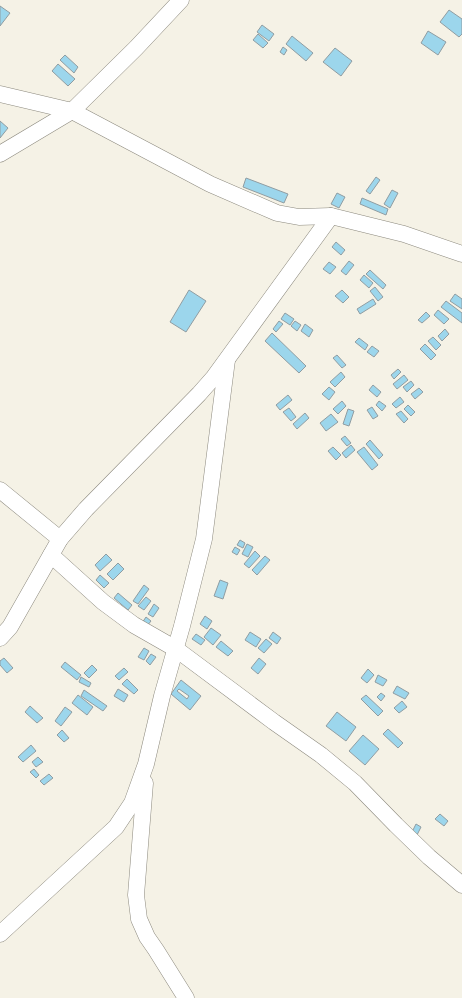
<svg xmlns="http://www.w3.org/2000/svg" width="462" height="998" font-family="'PT Sans',sans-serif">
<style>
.building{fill:#9cd6ec;stroke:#909da2;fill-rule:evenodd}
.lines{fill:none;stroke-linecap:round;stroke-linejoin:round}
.minor-casing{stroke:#8c897e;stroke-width:17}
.minor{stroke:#fff;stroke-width:16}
</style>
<rect width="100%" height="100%" fill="#f5f2e6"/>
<g class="building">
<polygon points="0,6 10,13 0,26"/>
<polygon points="449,10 462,19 462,34 459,37 440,22"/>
<polygon points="262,25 274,34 269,41 257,32"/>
<polygon points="428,31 446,42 438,55 421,43"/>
<polygon points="258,34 268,43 263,48 253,40"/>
<polygon points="292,36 313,53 306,61 286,44"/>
<polygon points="283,47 287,50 284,55 280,52"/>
<polygon points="335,48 352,61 341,76 323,62"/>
<polygon points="65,55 78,67 74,73 60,60"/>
<polygon points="58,64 75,79 68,86 52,71"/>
<polygon points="0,121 8,128 0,138"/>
<polygon points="376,177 380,180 370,194 366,191"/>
<polygon points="246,178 288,194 284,203 243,187"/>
<polygon points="392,190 398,193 390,208 384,204"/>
<polygon points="337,193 345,197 339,208 331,204"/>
<polygon points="362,198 388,209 386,215 360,204"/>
<polygon points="336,242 345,250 341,255 332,247"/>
<polygon points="349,261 354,265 346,275 341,271"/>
<polygon points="329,262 336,267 330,274 323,269"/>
<polygon points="370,270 386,285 383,289 366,274"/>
<polygon points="364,275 373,283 369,288 360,280"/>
<polygon points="375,287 383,297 378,301 370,291"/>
<polygon points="189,290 206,301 186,332 170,322"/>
<polygon points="342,290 349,297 343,303 335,296"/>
<polygon points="455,294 462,299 462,309 450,301"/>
<polygon points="373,299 376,304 360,314 357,309"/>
<polygon points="446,301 462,313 462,323 441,307"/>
<polygon points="438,310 449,319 444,324 434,315"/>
<polygon points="426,312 430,316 422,323 418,320"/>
<polygon points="285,313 294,319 290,325 281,319"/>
<polygon points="279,321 283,324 276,332 273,329"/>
<polygon points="295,321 301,325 297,331 291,326"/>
<polygon points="305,324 313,330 309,337 301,331"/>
<polygon points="445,329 449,334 442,341 438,336"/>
<polygon points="272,333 306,366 299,373 265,341"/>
<polygon points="433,337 441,345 436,350 428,341"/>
<polygon points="359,338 368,345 365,350 355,342"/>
<polygon points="425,344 436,355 431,360 420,349"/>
<polygon points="372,346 379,351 374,357 367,352"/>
<polygon points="337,355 346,365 342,368 333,358"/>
<polygon points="398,369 401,372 394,379 391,375"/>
<polygon points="341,372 345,377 335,387 330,382"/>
<polygon points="404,375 408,380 397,389 393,384"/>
<polygon points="411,381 414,385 407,392 403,387"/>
<polygon points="373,385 381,392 377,397 369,390"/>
<polygon points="329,387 335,392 329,400 322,394"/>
<polygon points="419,388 423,392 415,399 411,394"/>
<polygon points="288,395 292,400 280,410 276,405"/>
<polygon points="400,397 404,402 396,408 392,404"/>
<polygon points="342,401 346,406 338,414 333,409"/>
<polygon points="379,401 386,406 382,411 376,405"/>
<polygon points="408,405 415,412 411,416 404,409"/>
<polygon points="372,407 378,416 373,419 367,410"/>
<polygon points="289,408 296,417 291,421 283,412"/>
<polygon points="348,409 354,411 349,426 343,424"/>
<polygon points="401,411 408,419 404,423 396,414"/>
<polygon points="305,413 309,418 297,429 293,424"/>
<polygon points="331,414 338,422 326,431 320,423"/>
<polygon points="345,436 351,443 347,446 341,439"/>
<polygon points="370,440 383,455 379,459 366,444"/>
<polygon points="351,445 355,450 346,458 342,453"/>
<polygon points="333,447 341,455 336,460 328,451"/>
<polygon points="364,447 378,465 372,470 357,452"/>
<polygon points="240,540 245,543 243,548 237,545"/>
<polygon points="247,544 253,547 248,557 242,554"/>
<polygon points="235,547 240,550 237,555 232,552"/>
<polygon points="255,551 260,556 249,568 244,564"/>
<polygon points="106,554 112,560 100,571 95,565"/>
<polygon points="265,556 270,560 257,575 252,570"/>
<polygon points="118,563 124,569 113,580 107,574"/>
<polygon points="100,575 109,583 104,588 96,580"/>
<polygon points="220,580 228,583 223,599 214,596"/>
<polygon points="144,585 149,589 138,604 133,601"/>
<polygon points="118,593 132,605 128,610 114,598"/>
<polygon points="146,597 151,601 144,610 138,606"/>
<polygon points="154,604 159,608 153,617 148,614"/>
<polygon points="205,616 212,621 207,629 200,624"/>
<polygon points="146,617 151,621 147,626 142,623"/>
<polygon points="211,628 221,635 213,645 204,637"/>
<polygon points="250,632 261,639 256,647 245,640"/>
<polygon points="273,632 281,638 277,644 269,638"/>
<polygon points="196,634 205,640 201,645 192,639"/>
<polygon points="266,639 272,644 264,653 258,648"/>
<polygon points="221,641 233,651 228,656 216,647"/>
<polygon points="144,648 149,651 144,660 138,657"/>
<polygon points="151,654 156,657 150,665 146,661"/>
<polygon points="4,658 13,668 7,673 0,665 0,661"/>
<polygon points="259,658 266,664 258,674 251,668"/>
<polygon points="65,662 81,675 77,680 61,667"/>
<polygon points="92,665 97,670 89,678 84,673"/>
<polygon points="124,668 128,672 119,680 115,676"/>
<polygon points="368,669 374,675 367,683 361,678"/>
<polygon points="378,675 387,680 383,686 375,682"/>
<polygon points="81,677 91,683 89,687 79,682"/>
<polygon points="127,679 138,690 134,694 122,684"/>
<path d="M181 680 201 696 190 710 171 694ZM179 689 189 696 187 699 177 691Z"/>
<polygon points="397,686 409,693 405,699 393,693"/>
<polygon points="118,689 128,695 124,702 114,696"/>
<polygon points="84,690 107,706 103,711 81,696"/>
<polygon points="381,693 385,696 381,701 377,697"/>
<polygon points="78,695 93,707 87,715 72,703"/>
<polygon points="366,695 383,711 378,716 361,699"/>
<polygon points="402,701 407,707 399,713 394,708"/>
<polygon points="30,706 43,718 37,723 25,712"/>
<polygon points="65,707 72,712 61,726 55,721"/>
<polygon points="337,712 356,727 346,741 326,726"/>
<polygon points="388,729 403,743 398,748 383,734"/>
<polygon points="62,730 69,738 64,742 57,735"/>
<polygon points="363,735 379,749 365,765 349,751"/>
<polygon points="31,745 36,751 23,762 18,757"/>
<polygon points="38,757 43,762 36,767 32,762"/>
<polygon points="34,769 39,775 36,778 30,772"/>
<polygon points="49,774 53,778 44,785 40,781"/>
<polygon points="440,814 448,821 444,826 435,819"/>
<polygon points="416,824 421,827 417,835 412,832"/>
</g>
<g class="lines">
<g class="minor-casing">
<g id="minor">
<polyline points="0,94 72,111 210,184 277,213 299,217 331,216 404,234 462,254"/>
<polyline points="0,154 72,111 136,48 181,0"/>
<polyline points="0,490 60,539"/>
<polyline points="51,555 103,602 134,625 176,649 274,722 321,755 355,783 396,825 429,857 462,885"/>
<polyline points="0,638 10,627 60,539 86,509 199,394 214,377 331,216"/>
<polyline points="145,783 136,895 139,919 147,937 156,950 186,998"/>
<polyline points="0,934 116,827 132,803 146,764 162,696 182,626 204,539 227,360"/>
</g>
</g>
<use href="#minor" class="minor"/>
</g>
</svg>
